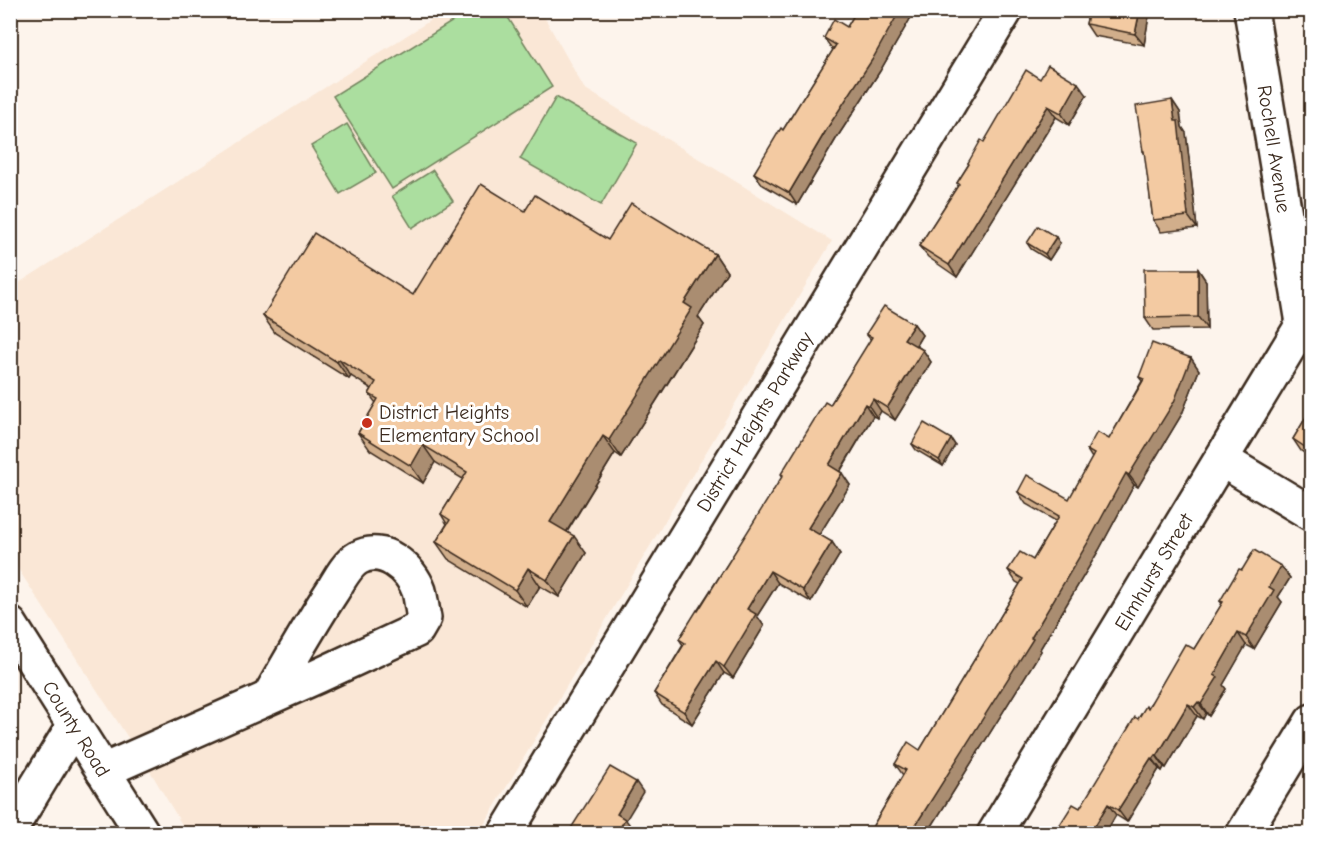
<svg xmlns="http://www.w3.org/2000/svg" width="1322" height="844" font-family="'Comic Neue',sans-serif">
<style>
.built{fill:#fae7d6}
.green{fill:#abde9f;stroke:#73845e;stroke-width:1.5}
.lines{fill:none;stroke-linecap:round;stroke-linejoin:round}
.minor-casing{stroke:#3b2a1e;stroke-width:38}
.minor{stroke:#fff;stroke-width:33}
.wall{fill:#d1ae8b;stroke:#3b2a1e;stroke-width:1.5}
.shaded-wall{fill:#aa8d71;stroke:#3b2a1e;stroke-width:1.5}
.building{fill:#f3caa2;stroke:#3b2a1e;stroke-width:1.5}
.poi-dot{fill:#c8321e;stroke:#fff;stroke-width:2}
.labels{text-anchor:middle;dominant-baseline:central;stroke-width:6;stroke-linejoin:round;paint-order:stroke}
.street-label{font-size:20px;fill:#3b2a1e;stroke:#fff}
.poi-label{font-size:20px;fill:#3b2a1e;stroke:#fff;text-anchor:start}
</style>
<rect width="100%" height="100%" fill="#fdf4ec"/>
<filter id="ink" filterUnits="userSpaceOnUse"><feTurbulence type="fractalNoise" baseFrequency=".0167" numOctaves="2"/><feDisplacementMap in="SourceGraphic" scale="12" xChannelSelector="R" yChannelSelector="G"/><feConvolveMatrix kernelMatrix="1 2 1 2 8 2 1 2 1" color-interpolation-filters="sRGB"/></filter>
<g filter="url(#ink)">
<polygon class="built" points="445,11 541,11 584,88 832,241 479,833 187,833 153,776 11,558 11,288"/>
<g class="green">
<polygon points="469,11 504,11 552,87 392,189 333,96"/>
<polygon points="556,97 637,143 601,205 520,159"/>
<polygon points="347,124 376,173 340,194 311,146"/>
<polygon points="433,170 453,201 412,228 392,196"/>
</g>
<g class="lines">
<g class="minor-casing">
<g id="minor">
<polyline points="1251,10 1303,323"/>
<polyline points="1222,460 1312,514"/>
<polyline points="10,624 143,834"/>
<path d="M103 771 318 676 417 630 424 618C422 609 421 599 419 591 411 568 383 544 358 558 347 564 339 580 333 590 310 625 290 661 269 697"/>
<polyline points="10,830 74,725"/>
<polyline points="505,834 1006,10"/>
<polyline points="994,834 1312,309"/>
<polyline points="1243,834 1312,721"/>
</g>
</g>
<use href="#minor" class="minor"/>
</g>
<g class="wall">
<polygon points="857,10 919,10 917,14 914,12 880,71 836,139 797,205 763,185 754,173 783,130 833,50 824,38 847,27"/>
<polygon points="1089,10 1150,10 1144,45 1094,36 1086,24"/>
<polygon points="1040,79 1087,95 1069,125 1056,117 957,277 928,257 919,246 959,184 957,183 969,164 968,163 984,142"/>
<polygon points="1172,100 1180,112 1182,127 1186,133 1197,228 1161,232 1153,220 1145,154 1143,151"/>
<polygon points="525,211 608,240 715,254 727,272 698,317 704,325 671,378 621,457 615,453 567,532 586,553 559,597 540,586 527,607 448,559 436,542 447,524 441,514 463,479 435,462 423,483 370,450 358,433 376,403 369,394 372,389 351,376 349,379 275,333 263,316 413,295"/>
<polygon points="1027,243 1060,243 1049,260 1031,249"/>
<polygon points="1198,269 1206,281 1207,329 1153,330 1145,318"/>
<polygon points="914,324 922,335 916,345 923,350 931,362 895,420 881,411 877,418 873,416 840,472 850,485 819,535 832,542 840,554 811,602 778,583 757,616 764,626 733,678 724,673 692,724 662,705 654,693 683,645 679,639 830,405 871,340 866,334"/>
<polygon points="1191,358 1199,370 1182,414 1138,487 1134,485 1099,550 1040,649 1041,651 927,834 874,834 871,829 903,775 895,764 920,750 1020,584 1016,582 1008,570 1033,560 1056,521 1026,504 1018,492 1069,499 1092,458 1087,450 1109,439 1142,381 1139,377"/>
<polygon points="1311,409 1311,457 1301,451 1293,439"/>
<polygon points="951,439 955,445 943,466 916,450 912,444"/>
<polygon points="1281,566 1290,578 1278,597 1282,602 1254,649 1246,645 1223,685 1226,689 1209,716 1206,713 1203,719 1197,716 1166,768 1164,767 1162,771 1159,769 1127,822 1116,815 1105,834 1054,834 1080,808 1138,719 1194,649 1222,604 1220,601"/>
</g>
<g class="shaded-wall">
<polygon points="900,10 912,10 914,12 880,71 836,139 797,205 789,193 828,127"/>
<polygon points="1140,10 1150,10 1144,45 1135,34"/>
<polygon points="1078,83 1087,95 1069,125 1061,113"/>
<polygon points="1172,100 1180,112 1182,127 1186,133 1197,228 1188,216"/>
<polygon points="1048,106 1056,117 957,277 949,265"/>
<polygon points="1056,237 1060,243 1049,260 1045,254"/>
<polygon points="715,254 727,272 698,317 704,325 621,457 609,440 684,303"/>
<polygon points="1198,269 1206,281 1207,329 1198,317"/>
<polygon points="914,324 922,335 913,350 904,339"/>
<polygon points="923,350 931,362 895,420 887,408"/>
<polygon points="1191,358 1199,370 1182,414 1138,487 1129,475"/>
<polygon points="339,359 351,376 349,379 337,362"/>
<polygon points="873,399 881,411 877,418 869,406"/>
<polygon points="865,404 873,416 837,476 829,465"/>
<polygon points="603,436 615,453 562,539 550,522"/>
<polygon points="951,439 955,445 943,466 939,460"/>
<polygon points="423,445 435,462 423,483 411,466"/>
<polygon points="842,473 850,485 816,540 808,528"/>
<polygon points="1126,473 1134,485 1099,550 1040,649 1041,651 927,834 913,834 915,826 1031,638"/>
<polygon points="574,536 586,553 559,597 547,580"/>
<polygon points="832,542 840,554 811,602 803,590"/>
<polygon points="1281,566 1290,578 1278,597 1282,602 1254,649 1246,637 1269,587"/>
<polygon points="528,568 540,586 527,607 515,590"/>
<polygon points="770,571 778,583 757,616 764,626 733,678 724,667 747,609"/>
<polygon points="1238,633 1246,645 1223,685 1226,689 1209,716 1201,704 1214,675"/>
<polygon points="716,661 724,673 692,724 684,712"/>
<polygon points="1198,702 1206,713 1203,719 1194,707"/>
<polygon points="1188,704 1197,716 1166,768 1157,756"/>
<polygon points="1156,755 1164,767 1162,771 1153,759"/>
<polygon points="1151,758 1159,769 1127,822 1118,810"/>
<polygon points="636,782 643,792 626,820 633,829 630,834 622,834 621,826 617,814"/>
<polygon points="1108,804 1116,815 1105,834 1090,834"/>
</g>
<g class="building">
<polygon points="857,10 900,10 872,60 828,127 789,193 754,173 781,128 783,130 836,45 824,38 834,19 847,27"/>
<polygon points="1089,10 1140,10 1135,34 1086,24"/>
<polygon points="1048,65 1078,83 1061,113 1048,106 949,265 919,246 959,184 957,183 969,164 968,163 981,140 984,142 1026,70 1040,79"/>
<polygon points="1172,100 1175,121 1178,121 1188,216 1153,220 1144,151 1143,151 1136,106"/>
<polygon points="481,184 525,211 535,195 608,240 631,203 715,254 684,303 692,308 659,361 609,440 603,436 550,522 574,536 547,580 528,568 515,590 436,542 450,520 441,514 467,472 423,445 411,466 358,433 378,399 369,394 376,382 339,359 337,362 263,316 314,233 413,295"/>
<polygon points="1038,226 1056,237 1045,254 1027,243"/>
<polygon points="1144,269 1198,269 1198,317 1145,318"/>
<polygon points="884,306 914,324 904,339 923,350 887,408 873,399 869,406 865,404 829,465 842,473 808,528 832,542 803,590 770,571 747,609 756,614 724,667 716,661 684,712 654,693 685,643 679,639 697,610 698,611 783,475 781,474 825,402 830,405 872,337 866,334"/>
<polygon points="1152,343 1191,358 1174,402 1129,475 1126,473 1090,539 1031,638 1033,639 915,826 917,827 913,834 878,834 871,829 906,770 895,764 908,742 920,750 1023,579 1008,570 1020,552 1033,560 1059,516 1018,492 1027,475 1069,499 1094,454 1087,450 1097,432 1109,439 1144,379 1139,377"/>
<polygon points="1311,409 1311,451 1293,439"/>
<polygon points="924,423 951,439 939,460 912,444"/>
<polygon points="1254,550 1281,566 1269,587 1274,590 1246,637 1238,633 1214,675 1218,677 1201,704 1198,702 1194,707 1188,704 1157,756 1156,755 1153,759 1151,758 1118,810 1108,804 1090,834 1054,834 1073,804 1080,808 1135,717 1138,719 1146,706 1148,708 1185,644 1194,649 1223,602 1220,601 1239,569 1242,570"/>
<polygon points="610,767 636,782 617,814 625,819 621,826 625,828 622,834 570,834 568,833"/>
</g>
</g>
<circle class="poi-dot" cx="367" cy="423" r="6"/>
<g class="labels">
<g class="street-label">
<text transform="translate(1274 149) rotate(81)">Rochell Avenue</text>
<text transform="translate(755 422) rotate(-59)">District Heights Parkway</text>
<text transform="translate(1154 572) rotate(-59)">Elmhurst Street</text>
<text transform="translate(76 729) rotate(58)">County Road</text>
</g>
<g class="poi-label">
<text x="379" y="412">District Heights<tspan x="379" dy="23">Elementary School</tspan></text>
</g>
</g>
<rect width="1322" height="844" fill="none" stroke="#fff" stroke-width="36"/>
<rect x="18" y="18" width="1286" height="808" fill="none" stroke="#3b2a1e" stroke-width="2" filter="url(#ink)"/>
</svg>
